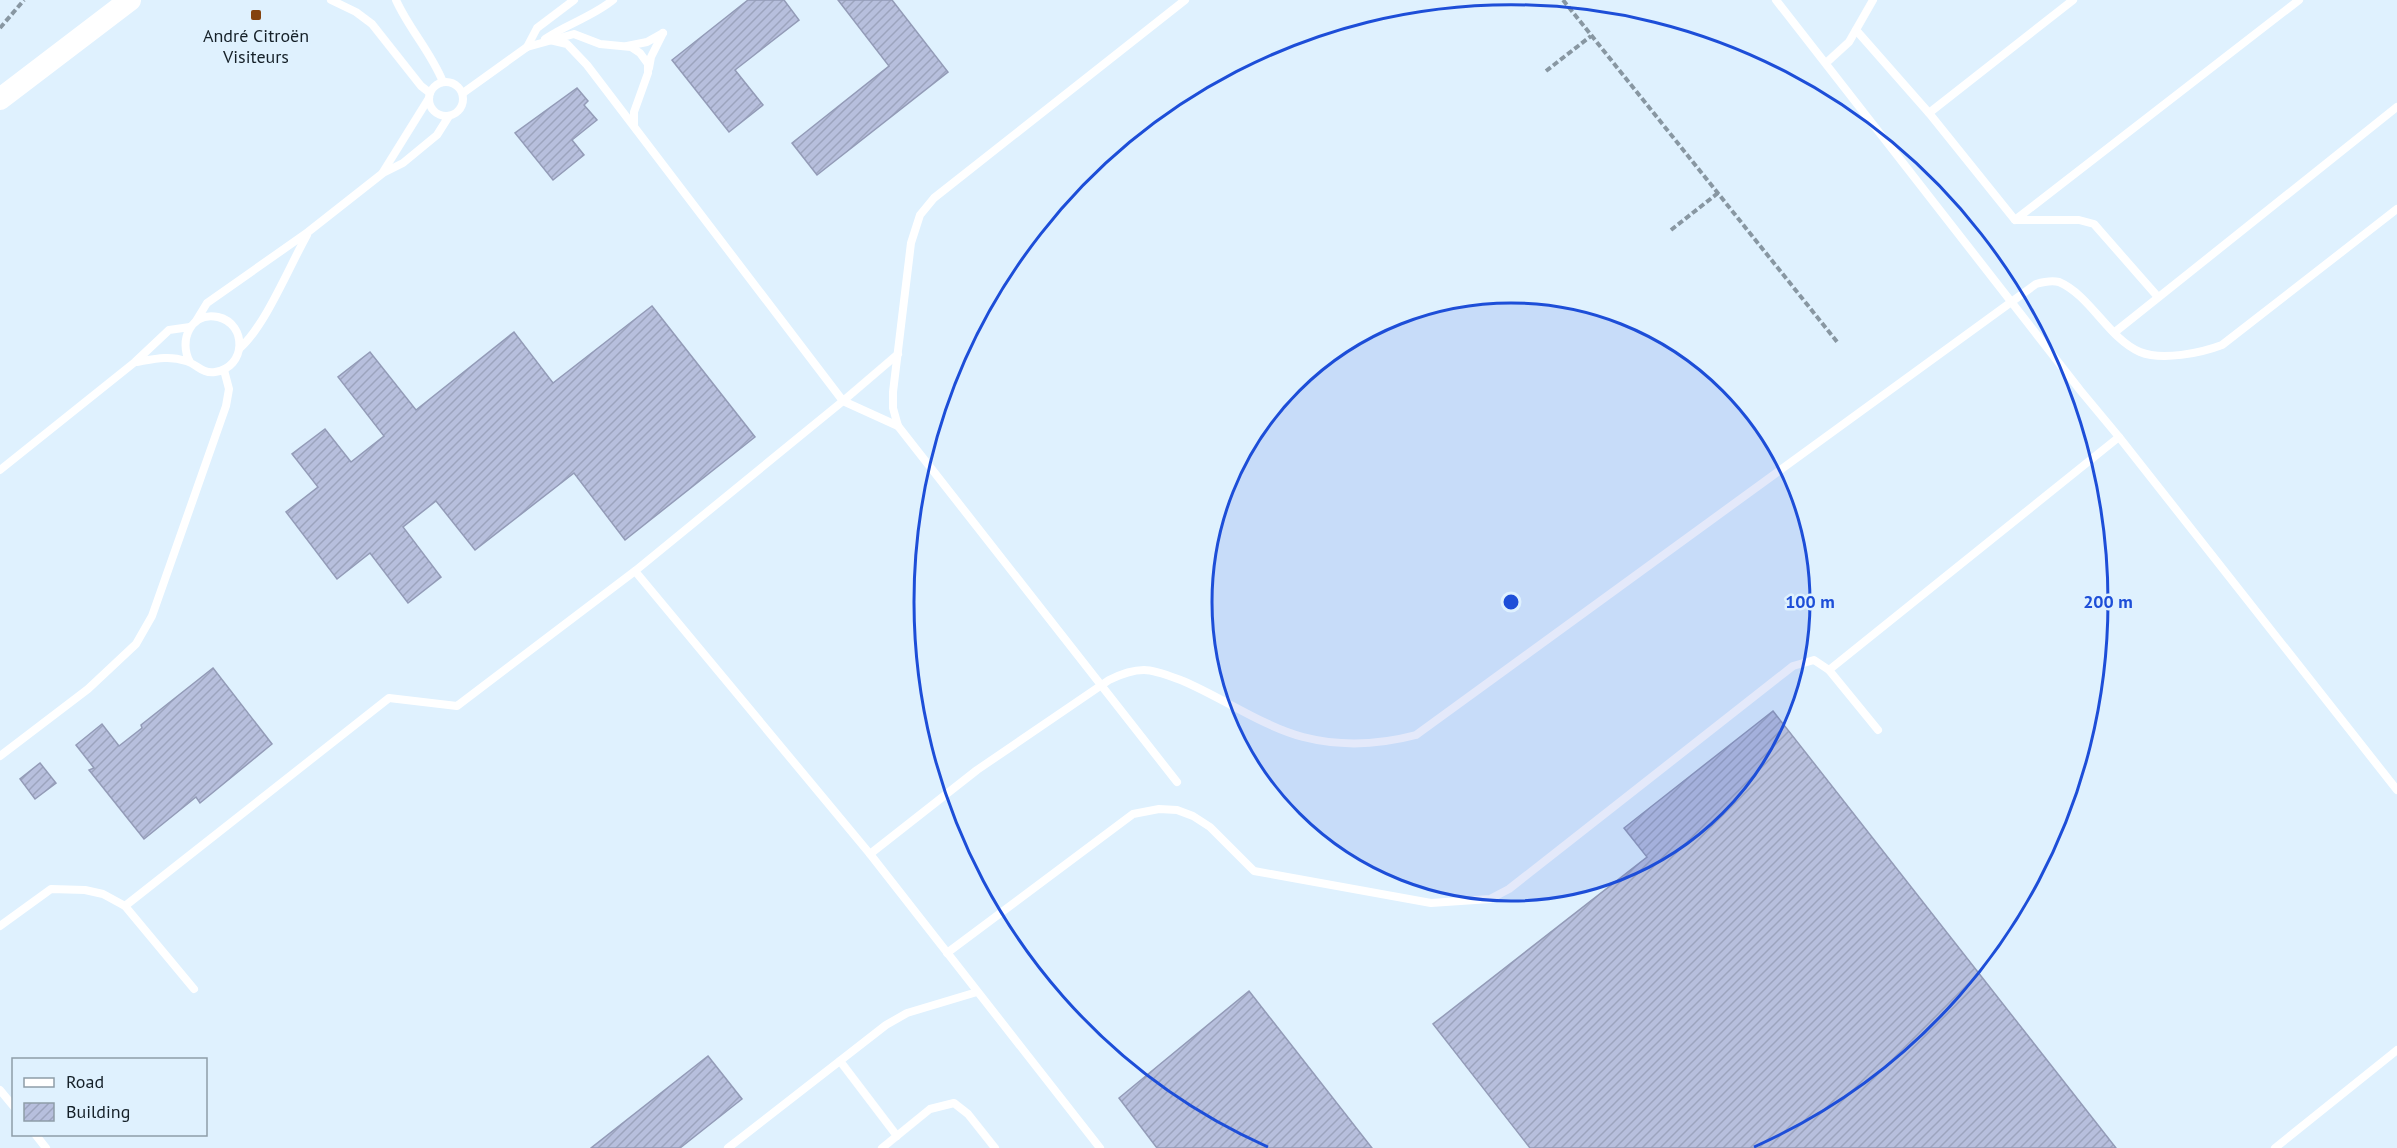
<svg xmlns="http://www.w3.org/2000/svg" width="2397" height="1148" font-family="'PT Sans',sans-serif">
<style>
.building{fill:url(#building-hatch);stroke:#939bb7;stroke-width:1.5}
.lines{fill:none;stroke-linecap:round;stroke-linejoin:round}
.path{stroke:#8897a2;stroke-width:4;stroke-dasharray:6 3;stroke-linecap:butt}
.service{stroke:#fff;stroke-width:8}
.secondary{stroke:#fff;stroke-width:22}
.ring{fill:none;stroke:#1d4ed8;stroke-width:3}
.poi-dot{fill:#84430f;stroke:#dff1fe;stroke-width:2}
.labels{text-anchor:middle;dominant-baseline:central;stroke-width:5;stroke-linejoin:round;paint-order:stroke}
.poi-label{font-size:18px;fill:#152028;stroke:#dff1fe}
.centre{fill:#1d4ed8;stroke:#dff1fe;stroke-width:3}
.ring-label{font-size:18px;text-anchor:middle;font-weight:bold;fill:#1d4ed8;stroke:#dff1fe;stroke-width:5;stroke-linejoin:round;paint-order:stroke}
</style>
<defs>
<pattern id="building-hatch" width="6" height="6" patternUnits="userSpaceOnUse" patternTransform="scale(1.5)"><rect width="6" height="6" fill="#b7bfdd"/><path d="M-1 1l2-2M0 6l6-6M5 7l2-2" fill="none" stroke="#9ca4be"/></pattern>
</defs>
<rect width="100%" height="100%" fill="#dff1fe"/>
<g class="building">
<polygon points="748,0 784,0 799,20 735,70 763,105 729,132 672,60"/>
<polygon points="838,0 892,0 948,72 817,175 792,143 889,66"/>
<polygon points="577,88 588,101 584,105 597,120 572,140 584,155 553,180 515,133"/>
<polygon points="652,306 755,437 625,540 574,473 475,550 436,501 403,527 441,577 408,603 370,553 337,579 286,512 318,487 292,454 325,429 351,462 384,436 338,377 370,352 416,410 514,332 553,383"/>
<polygon points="213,668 272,744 200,803 196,797 144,839 89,770 94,768 76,745 102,724 119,746 142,728 141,725"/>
<polygon points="1773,711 2116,1148 1530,1148 1433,1024 1647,857 1624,828"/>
<polygon points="40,763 56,783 35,799 20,779"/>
<polygon points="1249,991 1372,1148 1157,1148 1119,1098"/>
<polygon points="708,1056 742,1099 680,1148 591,1148"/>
</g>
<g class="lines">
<g class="path">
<polyline points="1563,0 1838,343"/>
<polyline points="0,28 24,0"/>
<polyline points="1546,71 1591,36"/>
<polyline points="1671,230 1718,193"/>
</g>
<g class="service">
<polyline points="331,0 356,12 372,24 421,86 430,93"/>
<path d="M396 0C409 29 431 52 443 82"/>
<polyline points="1776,0 2080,390 2119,437 2397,790"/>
<polyline points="1856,30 1929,113 2015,220 2079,220 2094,224 2158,297"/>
<path d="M545 39C567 24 592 17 613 0"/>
<polyline points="627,46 647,42 663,33"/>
<polyline points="527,47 537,28 574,0"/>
<polyline points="1826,63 1849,42 1873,0"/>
<polyline points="649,68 651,57 663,33"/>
<circle cx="446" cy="99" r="17"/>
<polyline points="463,93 527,47 574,34 600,44 631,47 640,53 648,64 648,73 634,112 634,125"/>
<polyline points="1929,113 2073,0"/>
<polyline points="383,172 429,98"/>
<polyline points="2015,220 2299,0"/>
<polyline points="196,321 207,303 308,232 383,173 403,163 437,135 449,116"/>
<polyline points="2115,332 2397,107"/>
<path d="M240 348C265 326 289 267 307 235"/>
<polyline points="898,354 843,401 898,426"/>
<path d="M137 362C154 359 169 355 186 361 197 364 202 374 215 372 246 368 248 324 218 317 191 311 178 341 190 362"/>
<polyline points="0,470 135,362 169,330 190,327"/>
<polyline points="635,571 870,854 1100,1148"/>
<polyline points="1829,670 2119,437"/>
<polyline points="0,756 88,689 136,644 152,616 226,406 229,389 224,370"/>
<polyline points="1177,782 898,426 893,408 893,392 911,243 920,215 934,198 1185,0"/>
<path d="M870 854 977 770 1109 680C1121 674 1131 670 1144 670 1156 670 1172 677 1183 681 1223 698 1262 726 1303 737 1342 747 1378 745 1416 735L2036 284C2043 282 2051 280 2059 282 2090 295 2109 339 2140 352 2162 361 2201 353 2222 345L2397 209"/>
<polyline points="125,906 389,698 457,706 635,571 843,401 587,65 567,44 550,40"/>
<polyline points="0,926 51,889 85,890 103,894 125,906 194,989"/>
<polyline points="947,953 1133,814 1159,809 1177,810 1193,816 1210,827 1254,871 1431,903 1490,899 1509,889 1793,666 1814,660 1829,670 1878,730"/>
<polyline points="840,1061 897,1136"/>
<polyline points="0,1090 14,1107"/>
<polyline points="35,1134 46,1148"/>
<polyline points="728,1148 886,1025 907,1013 977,992"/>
<polyline points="882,1148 930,1109 954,1103 968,1114 995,1148"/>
<polyline points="2275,1148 2397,1050"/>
</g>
<polyline class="secondary" points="0,99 130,0"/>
</g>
<circle cx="1511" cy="602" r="299" fill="#1d4ed8" fill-opacity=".12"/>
<g class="ring">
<circle cx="1511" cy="602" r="299"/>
<path d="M1268 1147A597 597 0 1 1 1754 1147"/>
</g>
<rect class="poi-dot" x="250" y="9" width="12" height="12" rx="3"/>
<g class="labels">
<g class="poi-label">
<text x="256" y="35">André Citroën<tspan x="256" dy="21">Visiteurs</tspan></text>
</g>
</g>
<circle cx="1511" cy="602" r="9" class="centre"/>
<g class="ring-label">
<text x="1810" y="608">100 m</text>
<text x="2108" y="608">200 m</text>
</g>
<rect x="12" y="1058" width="195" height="78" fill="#dff1fe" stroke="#8e9da8" stroke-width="1.5"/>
<rect x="24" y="1078" width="30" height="9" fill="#ffffff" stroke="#8e9da8" stroke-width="1.5"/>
<text x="66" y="1088" font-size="18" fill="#152028">Road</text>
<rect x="24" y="1103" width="30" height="18" fill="url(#building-hatch)" stroke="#8e9da8" stroke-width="1.5"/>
<text x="66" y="1118" font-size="18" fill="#152028">Building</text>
</svg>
